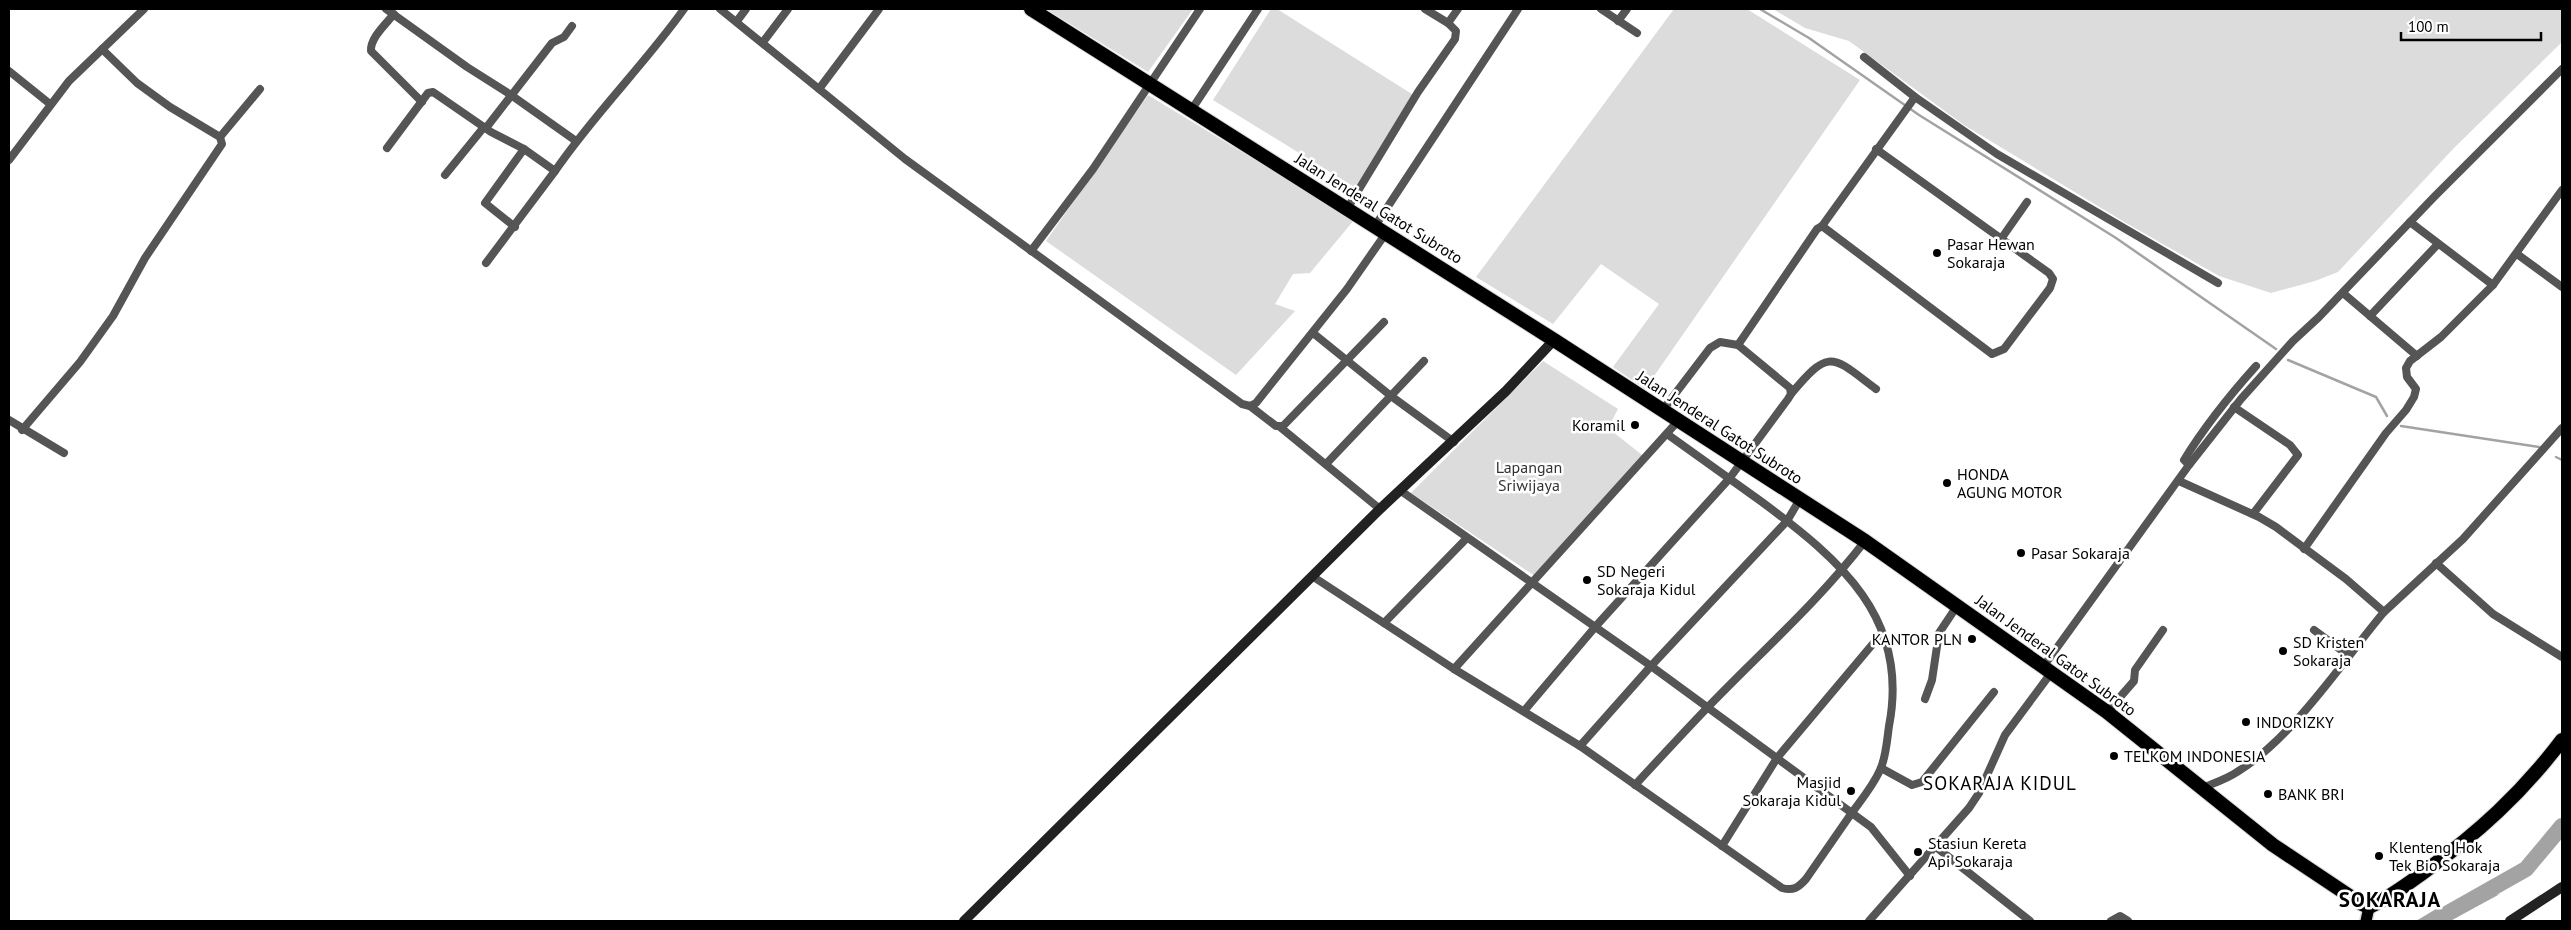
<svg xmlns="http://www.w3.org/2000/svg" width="2571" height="930" font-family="'PT Sans',sans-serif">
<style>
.green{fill:#dcdcdc}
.water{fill:#a3a3a3}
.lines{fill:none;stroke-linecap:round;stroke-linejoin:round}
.stream{stroke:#a3a3a3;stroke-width:2.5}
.river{stroke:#a3a3a3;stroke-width:16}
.primary-casing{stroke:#dbdbdb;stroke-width:14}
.highway-casing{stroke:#dbdbdb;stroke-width:16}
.street{stroke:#555;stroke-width:8}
.secondary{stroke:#222;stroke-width:10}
.primary{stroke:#000;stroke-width:11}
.highway{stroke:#000;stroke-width:14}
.poi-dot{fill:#000;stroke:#fff;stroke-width:2}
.labels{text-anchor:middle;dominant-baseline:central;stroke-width:5;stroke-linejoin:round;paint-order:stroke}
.street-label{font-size:16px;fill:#000;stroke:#fff}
.poi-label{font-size:16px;fill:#000;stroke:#fff;text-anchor:start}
.park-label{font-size:16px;fill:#333;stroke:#fff}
.quarter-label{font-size:19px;letter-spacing:1px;fill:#000;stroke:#fff}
.district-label{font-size:21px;font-weight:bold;letter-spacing:1px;fill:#000;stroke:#fff}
</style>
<rect width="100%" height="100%" fill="#fff"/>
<g class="green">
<polygon points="1046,9 1193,9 1148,72"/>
<polygon points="1271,9 1277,9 1415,96 1356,188 1213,100"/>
<polygon points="1674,9 1747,9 1860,80 1645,389 1613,367 1659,304 1601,264 1553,324 1476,277"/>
<polygon points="1773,9 2562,9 2562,42 2453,149 2338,272 2315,281 2271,293 2219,276 2126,223 1964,125 1849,41 1805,28"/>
<polygon points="1148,95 1354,220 1310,273 1293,274 1275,304 1295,311 1236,375 1046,241"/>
<polygon points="1543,361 1618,409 1608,428 1646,458 1535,576 1411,493"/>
</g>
<polygon class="water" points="2500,894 2450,921 2416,921 2436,909"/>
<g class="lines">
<g class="stream">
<polyline points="1760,9 1809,38 1919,115 2116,238 2276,349"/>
<polyline points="2288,360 2376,397 2387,416"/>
<polyline points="2401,426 2539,447"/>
<polyline points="2556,457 2562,460"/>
</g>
<polyline class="river" points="2434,921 2526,869 2562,826"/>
<g class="primary-casing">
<polyline id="primary" points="2366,921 2369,907"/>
</g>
<g class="highway-casing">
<path id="highway" d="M1031 9 1554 340 1865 541 2107 712 2273 845 2360 903 2369 907C2389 898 2406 885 2424 872 2478 833 2522 793 2562 740"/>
</g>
<g class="street">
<polyline points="386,9 467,67 511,95 576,141"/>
<polyline points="720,9 819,89 879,9"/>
<polyline points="1425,9 1448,23"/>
<polyline points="1601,9 1637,33"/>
<path d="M394 14C386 24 370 38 371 51L422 102"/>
<polyline points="737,21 746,9"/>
<polyline points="1618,21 1627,9"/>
<polyline points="763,42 788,9"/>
<polyline points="1864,57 1915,97 1997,154 2218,283"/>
<polyline points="9,71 50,104"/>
<polyline points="819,89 905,159 1242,404 1250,406 1256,403 1347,289 1386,233"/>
<polyline points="1192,109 1258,9"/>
<polyline points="486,128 552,43 564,37 572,26"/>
<polyline points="220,137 260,89"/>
<path d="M387 148 428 93 433 92 491 132 524 149 555 171C594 114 644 65 684 9"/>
<polyline points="9,160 69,81 144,9"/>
<polyline points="445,175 484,127"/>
<polyline points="1347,209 1418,92 1455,39 1456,31 1448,23 1458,9"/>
<polyline points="2410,222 2493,285"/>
<polyline points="1375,226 1518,9"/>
<polyline points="1822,226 1992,354 2004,349 2050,288 2053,279 2049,273 1876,149"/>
<polyline points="515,227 485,203 524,149"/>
<polyline points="2001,239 2027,202"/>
<polyline points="1031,251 1093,169 1200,9"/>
<polyline points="2517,254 2562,287"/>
<polyline points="486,263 555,171"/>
<polyline points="2343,293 2417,356"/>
<polyline points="2370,316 2438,244"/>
<polyline points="1313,333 1391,396 1454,442"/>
<polyline points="1738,345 1817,229 1822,226 1915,97"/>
<path d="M1791 394C1830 347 1832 356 1876 389"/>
<polyline points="1250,406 1276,426 1283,426 1384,322"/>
<polyline points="2234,407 2290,445 2298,455 2253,514"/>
<polyline points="9,420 64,453"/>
<polyline points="1280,427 1380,509"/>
<polyline points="22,430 80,362 113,316 145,258 222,144 220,137 170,107 137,83 102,49"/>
<polyline points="1326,464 1424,361"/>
<path d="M2189 465 2184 460C2205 426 2229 396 2256 366"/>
<polyline points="2179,481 2259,517 2276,527 2346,579 2384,612 2463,539 2562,428"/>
<polyline points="1401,491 1651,666 1787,521 1800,499"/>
<polyline points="2304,549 2386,433 2406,410 2414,397 2416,389 2407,377 2406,368 2410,361 2441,337 2493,285 2562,190"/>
<polyline points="2436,563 2493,614 2562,657"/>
<polyline points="1312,576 1454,669 1580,746 1651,666 1871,827 1910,876"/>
<polyline points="1384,623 1467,538"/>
<polyline points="2314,630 2348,655"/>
<polyline points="2043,667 2189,465 2241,399 2293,341 2319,317 2434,197 2562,69"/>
<polyline points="1454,669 1678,421"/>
<polyline points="1925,699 1932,680 1939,633 1957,606"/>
<polyline points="1524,711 1596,626 1729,479 1788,399 1791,394 1790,388 1738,345 1720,342 1710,348 1662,411"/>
<polyline points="2107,712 2134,681 2135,670 2163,630"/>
<path d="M1580 746 1782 888C1793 891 1798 888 1806 879 1821 857 1836 836 1851 814 1861 800 1873 786 1880 770 1886 758 1887 740 1889 726 1910 618 1840 560 1762 502 1730 479 1698 456 1667 434"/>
<polyline points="1881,768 1912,785 1922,782 1994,692"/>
<path d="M1635 785C1659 759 1683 733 1708 707 1761 652 1818 602 1865 541"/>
<path d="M2202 788C2214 783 2227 779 2237 772 2293 738 2342 662 2384 612"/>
<polyline points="1722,846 1777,758 1882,633"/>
<polyline points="1936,847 2030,921"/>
<polyline points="1869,921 1969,808 1979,793 2005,735 2051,673"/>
<polyline points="2111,921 2120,916 2128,921"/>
</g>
<g class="secondary">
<polyline points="964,921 1380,509 1506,391 1554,340"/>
<polyline points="2510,921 2562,887"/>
</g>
<use href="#primary" class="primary"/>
<use href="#highway" class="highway"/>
</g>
<g class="poi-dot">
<circle cx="1937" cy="253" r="5"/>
<circle cx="1635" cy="425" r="5"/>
<circle cx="1947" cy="483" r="5"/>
<circle cx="2021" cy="553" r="5"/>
<circle cx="1587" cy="580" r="5"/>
<circle cx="1972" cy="639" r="5"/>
<circle cx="2283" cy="651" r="5"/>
<circle cx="2246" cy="722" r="5"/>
<circle cx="2114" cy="756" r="5"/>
<circle cx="1851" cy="791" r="5"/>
<circle cx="2268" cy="794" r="5"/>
<circle cx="1918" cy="852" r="5"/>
<circle cx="2379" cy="856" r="5"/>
</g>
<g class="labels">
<g class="street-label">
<text transform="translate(1379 208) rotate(32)">Jalan Jenderal Gatot Subroto</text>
<text transform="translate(1720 427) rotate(33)">Jalan Jenderal Gatot Subroto</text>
<text transform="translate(2056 655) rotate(36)">Jalan Jenderal Gatot Subroto</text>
</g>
<g class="poi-label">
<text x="1947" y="244">Pasar Hewan<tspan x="1947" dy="18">Sokaraja</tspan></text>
<text x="1625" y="425" text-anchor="end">Koramil</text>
<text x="1957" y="474">HONDA<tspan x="1957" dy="18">AGUNG MOTOR</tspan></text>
<text x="2031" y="553">Pasar Sokaraja</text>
<text x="1597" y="571">SD Negeri<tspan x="1597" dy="18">Sokaraja Kidul</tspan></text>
<text x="1962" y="639" text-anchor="end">KANTOR PLN</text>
<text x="2293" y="642">SD Kristen<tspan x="2293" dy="18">Sokaraja</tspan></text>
<text x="2256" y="722">INDORIZKY</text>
<text x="2124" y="756">TELKOM INDONESIA</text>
<text x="1841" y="782" text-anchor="end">Masjid<tspan x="1841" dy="18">Sokaraja Kidul</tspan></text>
<text x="2278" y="794">BANK BRI</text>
<text x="1928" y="843">Stasiun Kereta<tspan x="1928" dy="18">Api Sokaraja</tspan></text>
<text x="2389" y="847">Klenteng Hok<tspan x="2389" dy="18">Tek Bio Sokaraja</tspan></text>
</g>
<g class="park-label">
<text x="1529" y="467">Lapangan<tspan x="1529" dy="18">Sriwijaya</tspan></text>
</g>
<g class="quarter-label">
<text x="2000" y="783">SOKARAJA KIDUL</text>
</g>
<g class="district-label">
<text x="2390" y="899">SOKARAJA</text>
</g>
</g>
<rect width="2571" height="930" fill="none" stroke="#000000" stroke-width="20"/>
<path d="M2401 32v8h140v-8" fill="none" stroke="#000000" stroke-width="2.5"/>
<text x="2408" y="32" font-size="15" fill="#000000" stroke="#ffffff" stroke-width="4" paint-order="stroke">100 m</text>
</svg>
